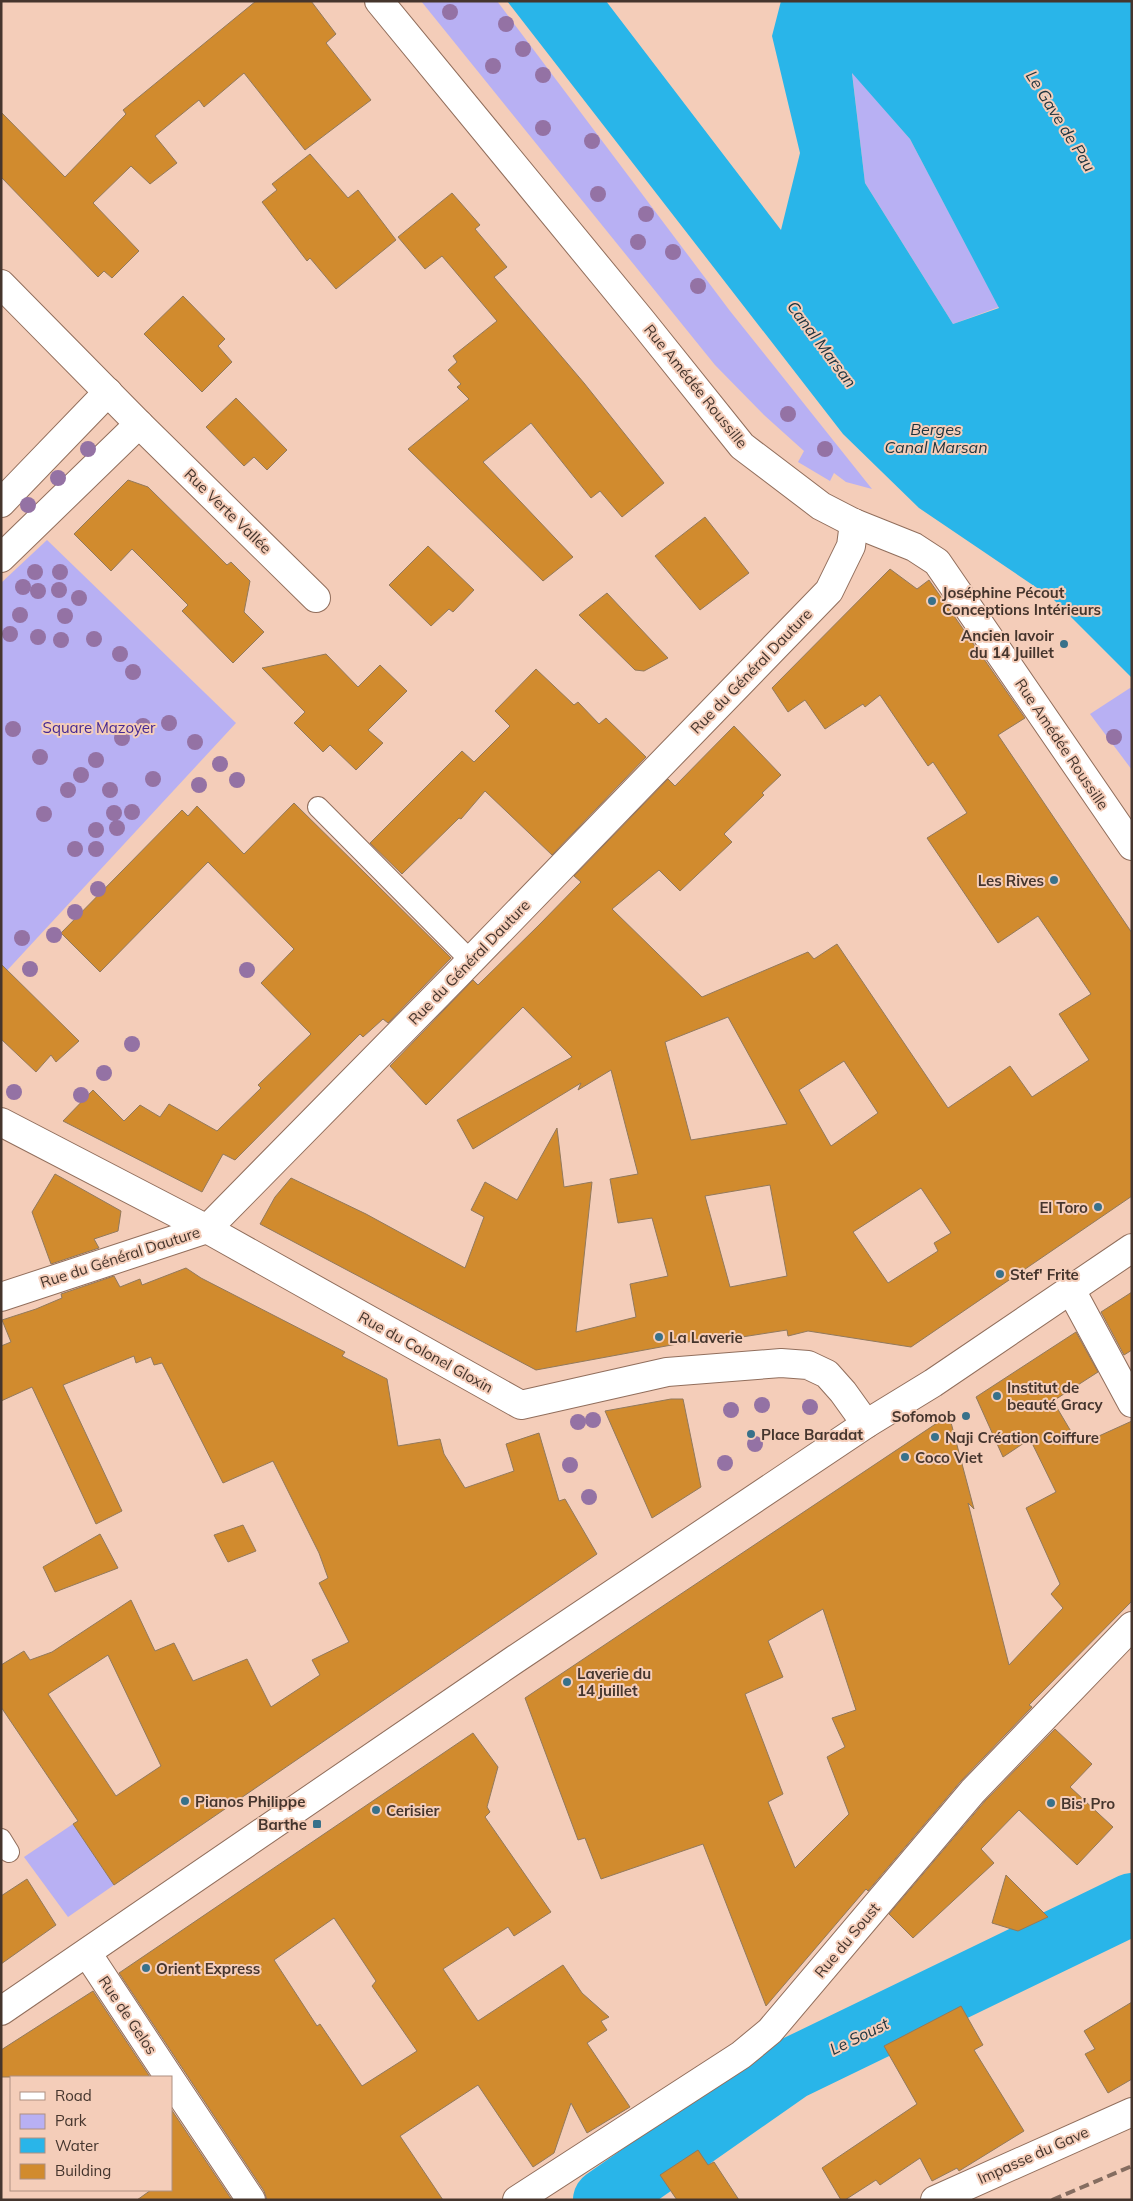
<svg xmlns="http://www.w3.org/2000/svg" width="1133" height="2201" font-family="Mulish,sans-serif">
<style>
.green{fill:#b8b0f3}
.water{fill:#29b5e9;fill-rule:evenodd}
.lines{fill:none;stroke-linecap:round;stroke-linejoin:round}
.river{stroke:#29b5e9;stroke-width:62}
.building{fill:#d18b2e;stroke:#92795c;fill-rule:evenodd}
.service-casing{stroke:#916e5c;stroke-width:22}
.minor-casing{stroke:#916e5c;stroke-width:30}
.tertiary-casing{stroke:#916e5c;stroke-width:30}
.secondary-casing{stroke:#916e5c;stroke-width:30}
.service{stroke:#fff;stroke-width:20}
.minor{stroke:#fff;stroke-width:28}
.tertiary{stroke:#fff;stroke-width:28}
.secondary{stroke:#fff;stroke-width:28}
.rail{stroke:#856d60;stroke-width:4;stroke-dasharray:10 5;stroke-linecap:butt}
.tree{fill:#9472a4}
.poi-dot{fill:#38718a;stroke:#f4cdb9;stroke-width:2}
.labels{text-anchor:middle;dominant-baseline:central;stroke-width:4;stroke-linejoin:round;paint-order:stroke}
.street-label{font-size:15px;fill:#45352d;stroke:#f4cdb9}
.poi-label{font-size:15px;font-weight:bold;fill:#45352d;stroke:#f4cdb9;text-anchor:start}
.park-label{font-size:15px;fill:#452892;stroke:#f4cdb9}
.water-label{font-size:16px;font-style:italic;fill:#20353f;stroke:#f4cdb9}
</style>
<rect width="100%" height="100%" fill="#f4cdb9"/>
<g class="green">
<polygon points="421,1 497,1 730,311 872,489 846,482 834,473 830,481 798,462 804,451 764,415 715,365"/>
<polygon points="852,72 910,139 999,307 953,324 865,183"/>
<polygon points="47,540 236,723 1,977 1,583"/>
<polygon points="1130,688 1132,689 1132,770 1090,714"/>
<polygon points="73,1824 114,1885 68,1917 24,1857"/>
</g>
<path class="water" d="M507 1H606L781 230 800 153 772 36 781 1H1132V678L1052 598 919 508 843 434ZM852 73 910 139 999 308 953 324 865 183Z"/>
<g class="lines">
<polyline class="river" points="604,2200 791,2069 1132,1904"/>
</g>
<g class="building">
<polygon points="256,1 311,1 336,34 326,43 371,100 305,150 244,73 204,107 199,100 155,136 177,163 150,184 131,166 93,203 139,251 112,278 104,271 98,277 1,177 1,112 65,177 126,114 123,110"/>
<polygon points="310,154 348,198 358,190 396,240 336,289 310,258 307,261 262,202 277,190 272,184"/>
<polygon points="452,193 480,225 475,229 507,267 494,277 584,383 664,483 622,517 600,491 591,498 531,423 483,462 573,557 543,581 408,449 469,399 457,387 461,384 448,370 457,362 453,356 497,321 442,256 425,269 398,237"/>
<polygon points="183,296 225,339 218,346 232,362 202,392 144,334"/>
<polygon points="236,398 287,450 267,470 254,457 244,466 206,427"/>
<polygon points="128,480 148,487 227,565 231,562 250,581 244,612 264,632 233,663 182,611 188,605 132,549 111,571 74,534"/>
<polygon points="705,517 749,573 700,610 655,556"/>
<polygon points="428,546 474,590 453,612 449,609 431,626 389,585"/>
<path d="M890 569 917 589 929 580 1025 718 998 735 1132 933V1196L911 1347 808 1331 788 1336 787 1330 716 1341 715 1337 536 1370 260 1224 275 1197 291 1178 366 1214 465 1268 484 1217 471 1210 485 1182 517 1200 557 1128 564 1187 592 1182 576 1332 636 1317 630 1284 668 1276 652 1218 618 1223 610 1179 638 1174 611 1070 578 1090 581 1083 473 1149 457 1120 572 1057 523 1007 426 1105 390 1066 473 980 478 985 539 925 581 882 574 876 668 779 675 786 734 726 781 775 762 793 764 795 724 834 732 842 680 891 659 870 612 909 702 997 808 952 814 959 837 944 948 1108 1010 1066 1032 1097 1089 1060 1059 1014 1091 994 1038 916 998 943 927 838 967 813 933 762 928 766 880 695 865 707 863 704 825 729 805 700 788 712 772 688ZM728 1017 787 1124 691 1140 665 1042ZM844 1061 878 1113 831 1146 799 1090ZM770 1185 787 1276 730 1287 705 1196ZM921 1188 951 1233 934 1243 938 1251 888 1283 853 1232Z"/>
<polygon points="607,593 668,658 644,671 635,670 579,615"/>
<polygon points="326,654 358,687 380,665 407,691 368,730 383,743 356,770 330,745 323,752 294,723 305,712 262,668"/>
<polygon points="536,669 574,705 578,702 599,724 606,718 646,757 552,855 485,791 461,819 459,818 402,874 370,843 462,751 474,762 510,726 495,711"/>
<polygon points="294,803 451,958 388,1023 383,1019 363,1037 360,1034 235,1160 223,1154 202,1192 63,1121 93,1090 124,1121 140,1105 160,1117 169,1104 217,1131 261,1088 258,1085 311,1034 261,983 294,949 208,862 100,972 61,933 182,810 188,816 197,806 244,854"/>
<polygon points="1,964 79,1041 56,1062 51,1055 36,1072 1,1039"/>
<polygon points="55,1174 121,1211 118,1231 94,1239 99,1248 51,1264 32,1212"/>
<path d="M186 1268 201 1278 345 1352 342 1356 387 1379 398 1446 440 1439 444 1454 465 1488 514 1471 506 1444 539 1433 559 1501 565 1499 597 1554 114 1885 73 1824 78 1821 1 1707V1665L24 1651 30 1660 52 1652 131 1600 155 1651 174 1643 193 1681 247 1659 271 1707 320 1675 312 1660 349 1642 319 1583 328 1578 319 1553 273 1461 223 1483 162 1363 154 1365 151 1357 136 1363 134 1356 63 1385 122 1511 96 1524 32 1387 1 1401V1346L11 1342 2 1320 36 1309 62 1298 61 1294 114 1276 120 1287 140 1279 142 1285ZM108 1655 161 1766 116 1796 48 1694Z"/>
<polygon points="1132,1292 1132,1350 1124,1355 1101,1312"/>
<path d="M1076 1332 1098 1372 1053 1401 1079 1445 1132 1421V1601L1029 1705 1032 1707 961 1781 868 1891 866 1889 766 2006 703 1844 601 1879 585 1838 578 1840 525 1698 949 1415 974 1509 968 1503 1009 1665 1063 1608 1051 1594 1060 1584 1026 1508 1056 1492 1030 1439 1003 1457 976 1397ZM823 1609 856 1710 832 1718 845 1747 827 1757 849 1814 795 1868 768 1802 783 1794 745 1694 783 1677 768 1641Z"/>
<polygon points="671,1399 683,1399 701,1487 652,1518 605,1411"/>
<polygon points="243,1525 256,1551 228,1562 214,1535"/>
<polygon points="100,1534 118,1568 55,1592 43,1567"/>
<polygon points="1055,1729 1092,1764 1070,1787 1113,1827 1077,1865 1019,1810 981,1849 994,1863 913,1938 889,1914 985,1801"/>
<path d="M473 1733 498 1767 487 1807 490 1812 485 1817 551 1912 514 1936 508 1927 443 1969 478 2021 563 1965 582 1993 609 2017 601 2021 607 2030 587 2043 630 2107 587 2133 571 2103 554 2153 533 2167 478 2085 400 2136 443 2200H267L264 2191 119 1973ZM334 1918 376 1981 372 1986 417 2051 362 2086 320 2024 317 2026 274 1960Z"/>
<polygon points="1006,1875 1048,1917 1018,1931 992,1923"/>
<polygon points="27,1879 56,1925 1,1964 1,1896"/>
<polygon points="93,1991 150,2077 1,2077 1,2050"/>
<polygon points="1132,2002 1132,2079 1108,2093 1085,2054 1095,2049 1084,2031"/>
<polygon points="961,2006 983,2045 974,2050 1024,2131 959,2171 957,2168 932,2181 920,2158 880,2185 876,2180 845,2200 841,2200 822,2168 917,2104 884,2046"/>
<polygon points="171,2109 232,2200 137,2200 151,2190 171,2190"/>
<polygon points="698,2150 708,2165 714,2162 739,2200 677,2200 660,2175"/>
</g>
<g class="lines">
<g class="service-casing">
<g id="service">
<polyline points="318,807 471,961"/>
<polyline points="1,1839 9,1852"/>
</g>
</g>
<g class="minor-casing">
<g id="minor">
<polyline points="379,1 641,320 742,446 821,506 854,523 914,547 937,562 1132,846"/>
<polyline points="1,284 139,424 316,598"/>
<polyline points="1,503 108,392"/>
<polyline points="1,558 139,424"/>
<polyline points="1,1122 207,1229 521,1405 667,1372 781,1363 808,1365 827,1374 843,1392 866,1424"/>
<polyline points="1071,1290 1132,1403"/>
<polyline points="1,1297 207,1229 454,978 829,591 851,546 854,523"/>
<polyline points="517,2200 741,2055 770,2031 973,1791 1132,1626"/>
<polyline points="935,2200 1132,2112"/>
</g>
</g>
<g class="tertiary-casing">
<g id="tertiary">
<polyline points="87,1953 169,2077"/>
<polyline points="171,2080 251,2200"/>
</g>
</g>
<g class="secondary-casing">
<polyline id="secondary" points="1,2011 514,1660 866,1424 933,1383 1132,1248"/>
</g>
<use href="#service" class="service"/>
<use href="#minor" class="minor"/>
<use href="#tertiary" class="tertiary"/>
<use href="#secondary" class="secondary"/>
<polyline class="rail" points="1052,2200 1132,2166"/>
</g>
<g class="tree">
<circle cx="450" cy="12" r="8"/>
<circle cx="506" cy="24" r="8"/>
<circle cx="523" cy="49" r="8"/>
<circle cx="493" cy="66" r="8"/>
<circle cx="543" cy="75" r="8"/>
<circle cx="543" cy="128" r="8"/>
<circle cx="592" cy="141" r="8"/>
<circle cx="598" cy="194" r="8"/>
<circle cx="646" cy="214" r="8"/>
<circle cx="638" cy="242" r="8"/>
<circle cx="673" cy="252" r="8"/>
<circle cx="698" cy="286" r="8"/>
<circle cx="788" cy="414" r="8"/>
<circle cx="88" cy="449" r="8"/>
<circle cx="825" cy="449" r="8"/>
<circle cx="58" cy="478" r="8"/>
<circle cx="28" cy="505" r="8"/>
<circle cx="35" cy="572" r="8"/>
<circle cx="60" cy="572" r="8"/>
<circle cx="23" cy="587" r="8"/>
<circle cx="59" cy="590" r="8"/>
<circle cx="38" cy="591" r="8"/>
<circle cx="79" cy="598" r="8"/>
<circle cx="20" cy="615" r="8"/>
<circle cx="65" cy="616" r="8"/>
<circle cx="10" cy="634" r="8"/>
<circle cx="38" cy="637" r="8"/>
<circle cx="94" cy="639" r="8"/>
<circle cx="61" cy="640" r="8"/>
<circle cx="120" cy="654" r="8"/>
<circle cx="133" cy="672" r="8"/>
<circle cx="169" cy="723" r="8"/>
<circle cx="143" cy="726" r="8"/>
<circle cx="13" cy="729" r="8"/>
<circle cx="1114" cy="737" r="8"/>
<circle cx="122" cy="738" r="8"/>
<circle cx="195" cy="742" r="8"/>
<circle cx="40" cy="757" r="8"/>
<circle cx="96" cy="760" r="8"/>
<circle cx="220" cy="764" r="8"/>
<circle cx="81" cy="775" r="8"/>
<circle cx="153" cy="779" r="8"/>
<circle cx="237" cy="780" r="8"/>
<circle cx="199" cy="785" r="8"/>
<circle cx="68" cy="790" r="8"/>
<circle cx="110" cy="790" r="8"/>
<circle cx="132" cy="812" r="8"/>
<circle cx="114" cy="813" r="8"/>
<circle cx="44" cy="814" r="8"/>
<circle cx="117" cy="828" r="8"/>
<circle cx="96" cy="830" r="8"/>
<circle cx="75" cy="849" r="8"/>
<circle cx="96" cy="849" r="8"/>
<circle cx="98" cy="889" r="8"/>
<circle cx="75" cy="912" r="8"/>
<circle cx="54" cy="935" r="8"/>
<circle cx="22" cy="938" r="8"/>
<circle cx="30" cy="969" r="8"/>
<circle cx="247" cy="970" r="8"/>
<circle cx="132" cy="1044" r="8"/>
<circle cx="104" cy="1073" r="8"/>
<circle cx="14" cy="1092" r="8"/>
<circle cx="81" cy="1095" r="8"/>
<circle cx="762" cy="1405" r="8"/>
<circle cx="810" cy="1407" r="8"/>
<circle cx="731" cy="1410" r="8"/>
<circle cx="593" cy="1420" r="8"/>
<circle cx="578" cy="1422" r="8"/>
<circle cx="755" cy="1444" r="8"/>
<circle cx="725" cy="1463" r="8"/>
<circle cx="570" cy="1465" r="8"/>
<circle cx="589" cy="1497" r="8"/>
</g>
<g class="poi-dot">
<circle cx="932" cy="601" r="5"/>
<circle cx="1064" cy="644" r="5"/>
<circle cx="1054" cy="880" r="5"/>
<circle cx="1098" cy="1207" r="5"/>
<circle cx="1000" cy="1274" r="5"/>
<circle cx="659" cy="1337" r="5"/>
<circle cx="997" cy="1396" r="5"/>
<circle cx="966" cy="1416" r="5"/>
<circle cx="751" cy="1434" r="5"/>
<circle cx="935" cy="1437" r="5"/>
<circle cx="905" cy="1457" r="5"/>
<circle cx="567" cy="1682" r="5"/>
<circle cx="185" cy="1801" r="5"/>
<circle cx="1051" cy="1803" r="5"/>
<circle cx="376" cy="1810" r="5"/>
<rect x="312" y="1819" width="10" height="10" rx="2.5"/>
<circle cx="146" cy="1968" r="5"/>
</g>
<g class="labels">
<g class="street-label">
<text transform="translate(696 386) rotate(51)">Rue Amédée Roussille</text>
<text transform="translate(228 511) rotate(44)">Rue Verte Vallée</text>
<text transform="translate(751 671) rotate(-46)">Rue du Général Dauture</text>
<text transform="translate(1062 744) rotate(56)">Rue Amédée Roussille</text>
<text transform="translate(469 962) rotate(-46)">Rue du Général Dauture</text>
<text transform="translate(120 1257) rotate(-18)">Rue du Général Dauture</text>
<text transform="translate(426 1352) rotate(29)">Rue du Colonel Gloxin</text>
<text transform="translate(847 1940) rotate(-50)">Rue du Soust</text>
<text transform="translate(128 2015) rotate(56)">Rue de Gelos</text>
<text transform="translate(1033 2155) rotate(-24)">Impasse du Gave</text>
</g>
<g class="poi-label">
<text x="942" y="592">Joséphine Pécout<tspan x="942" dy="17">Conceptions Intérieurs</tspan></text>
<text x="1054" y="635" text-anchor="end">Ancien lavoir<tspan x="1054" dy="17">du 14 Juillet</tspan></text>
<text x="1044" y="880" text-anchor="end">Les Rives</text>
<text x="1088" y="1207" text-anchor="end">El Toro</text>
<text x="1010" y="1274">Stef' Frite</text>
<text x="669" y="1337">La Laverie</text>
<text x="1007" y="1387">Institut de<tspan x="1007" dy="17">beauté Gracy</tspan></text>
<text x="956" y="1416" text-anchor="end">Sofomob</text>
<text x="761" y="1434">Place Baradat</text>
<text x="945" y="1437">Naji Création Coiffure</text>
<text x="915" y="1457">Coco Viet</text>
<text x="577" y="1673">Laverie du<tspan x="577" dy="17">14 juillet</tspan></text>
<text x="195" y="1801">Pianos Philippe</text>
<text x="1061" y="1803">Bis' Pro</text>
<text x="386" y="1810">Cerisier</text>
<text x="307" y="1824" text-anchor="end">Barthe</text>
<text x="156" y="1968">Orient Express</text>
</g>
<g class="park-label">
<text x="99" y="727">Square Mazoyer</text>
</g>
<g class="water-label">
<text transform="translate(1061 121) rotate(58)">Le Gave de Pau</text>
<text transform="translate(822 344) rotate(53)">Canal Marsan</text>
<text x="936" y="429">Berges<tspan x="936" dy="18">Canal Marsan</tspan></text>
<text transform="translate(859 2036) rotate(-26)">Le Soust</text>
</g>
</g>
<rect width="1133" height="2201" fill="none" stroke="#45352d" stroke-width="5"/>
<rect x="10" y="2076" width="162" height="115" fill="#f4cdb9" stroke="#ae9081"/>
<rect x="20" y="2092" width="25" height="8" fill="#ffffff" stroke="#ae9081"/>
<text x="55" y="2101" font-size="15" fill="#45352d">Road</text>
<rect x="20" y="2114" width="25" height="15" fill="#b8b0f3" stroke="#ae9081"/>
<text x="55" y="2126" font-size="15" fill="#45352d">Park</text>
<rect x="20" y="2138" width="25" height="15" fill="#29b5e9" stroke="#ae9081"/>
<text x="55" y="2151" font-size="15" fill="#45352d">Water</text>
<rect x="20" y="2164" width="25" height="15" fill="#d18b2e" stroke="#ae9081"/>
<text x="55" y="2176" font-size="15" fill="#45352d">Building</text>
</svg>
